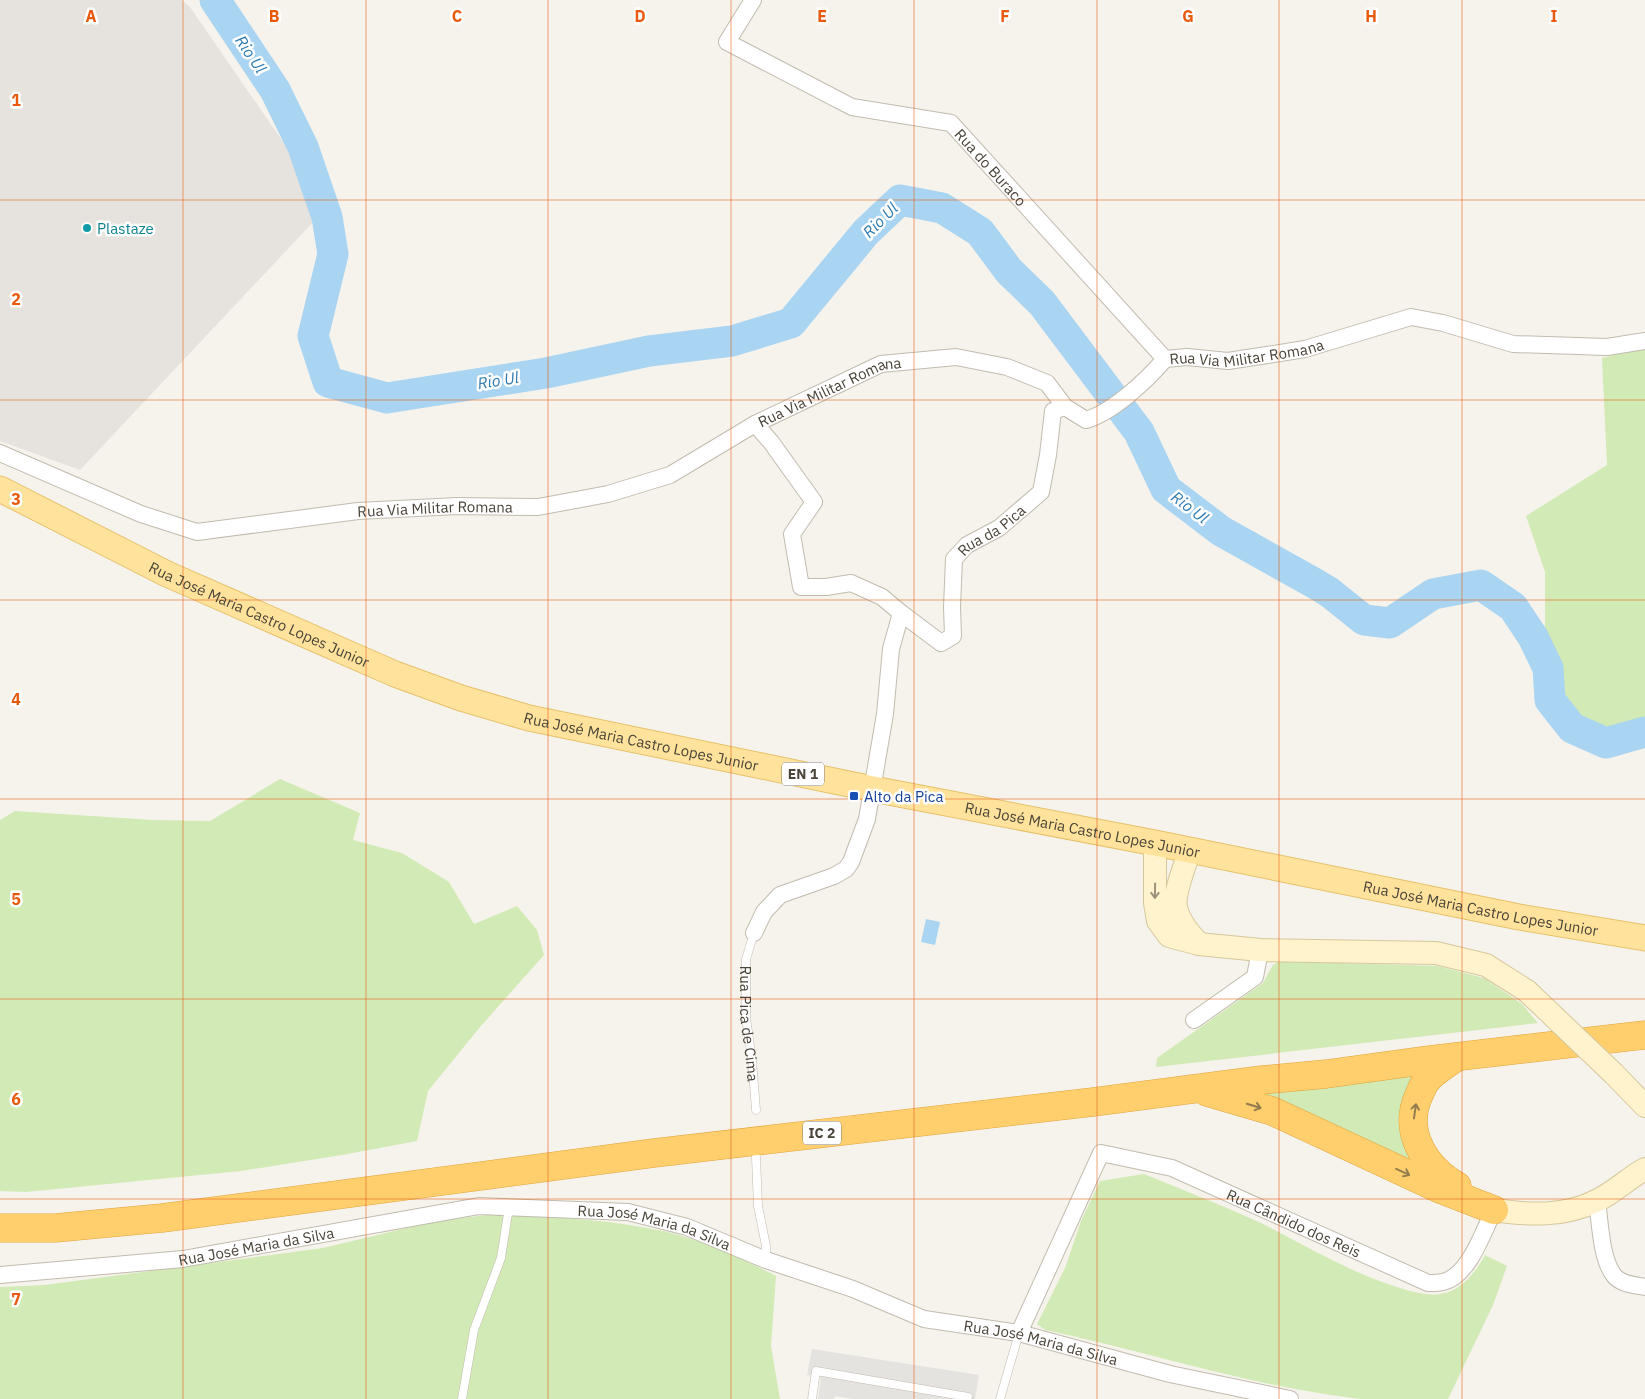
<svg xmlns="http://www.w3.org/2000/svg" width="1645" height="1399" font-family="'IBM Plex Sans',sans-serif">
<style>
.industrial{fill:#e6e2dd}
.green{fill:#d2eab5}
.parking{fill:#e5e3e0}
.water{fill:#a9d4f2}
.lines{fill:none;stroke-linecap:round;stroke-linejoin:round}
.river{stroke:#a9d4f2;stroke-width:31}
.lane-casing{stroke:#c2bbae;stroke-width:9}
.street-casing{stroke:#c2bbae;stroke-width:18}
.secondary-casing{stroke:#d6c79b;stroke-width:24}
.primary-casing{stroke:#e6c16a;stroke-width:27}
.highway-casing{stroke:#e0a43c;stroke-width:29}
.lane{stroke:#fff;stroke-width:8}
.street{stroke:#fff;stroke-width:16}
.secondary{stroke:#fff3cd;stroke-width:22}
.primary{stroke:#ffe39c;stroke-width:25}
.highway{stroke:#ffcf6e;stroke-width:28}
.secondary-bridge-casing{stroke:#d6c79b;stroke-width:24;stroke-linecap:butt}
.secondary-bridge{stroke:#fff3cd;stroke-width:22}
.oneway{stroke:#9c937c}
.oneway2{stroke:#937c4e}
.grid{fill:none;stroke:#e8590c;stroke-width:1;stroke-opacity:0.55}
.culture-dot{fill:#0f9aa8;stroke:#fff;stroke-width:2}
.transit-dot{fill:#1a4fb4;stroke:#fff;stroke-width:2}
.labels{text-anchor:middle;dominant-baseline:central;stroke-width:5;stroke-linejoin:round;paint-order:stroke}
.shield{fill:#fff;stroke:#817c74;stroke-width:1}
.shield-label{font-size:14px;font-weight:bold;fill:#4b4439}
.street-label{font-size:15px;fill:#4b4439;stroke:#fff}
.culture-label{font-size:15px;fill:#0d838f;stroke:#fff;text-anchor:start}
.transit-label{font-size:15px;fill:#164399;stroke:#fff;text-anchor:start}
.water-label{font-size:16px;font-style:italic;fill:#2e7ab2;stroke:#fff}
.grid-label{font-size:16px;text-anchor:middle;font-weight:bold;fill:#e8590c;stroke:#fff;stroke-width:5;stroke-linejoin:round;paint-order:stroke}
</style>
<rect width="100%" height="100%" fill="#f6f3ec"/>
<polygon class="industrial" points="0,0 182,0 190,7 290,152 315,220 80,470 0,441"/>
<g class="green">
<polygon points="1645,347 1645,723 1606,738 1583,727 1562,708 1556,693 1551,657 1545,627 1545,572 1526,516 1607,465 1602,358"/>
<polygon points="280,779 360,813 353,840 402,853 449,882 474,924 517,906 537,930 544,955 480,1027 428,1091 417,1141 342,1155 241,1171 26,1192 0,1191 0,820 15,811 153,820 210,821"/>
<polygon points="1279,961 1437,966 1484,978 1522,1004 1538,1023 1156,1067 1157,1058 1263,983 1273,965"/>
<polygon points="1419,1071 1420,1170 1248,1093"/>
<path d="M1144 1174C1183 1190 1224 1206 1263 1224 1308 1247 1351 1273 1400 1288 1413 1292 1428 1296 1441 1294 1462 1290 1475 1273 1485 1255L1507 1266 1493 1305 1448 1399C1420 1399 1388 1399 1361 1399 1253 1387 1150 1352 1045 1330L1037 1324 1065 1268 1081 1221 1100 1181Z"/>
<path d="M496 1214C553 1218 611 1219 667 1232 705 1241 741 1258 776 1276L771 1346 780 1399H0V1287L45 1285 323 1248 436 1221Z"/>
</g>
<polygon class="parking" points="812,1349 979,1375 975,1399 853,1399 835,1396 834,1399 818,1399 821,1377 807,1375"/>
<polygon class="water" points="926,919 940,922 935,945 921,942"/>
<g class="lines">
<polyline class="river" points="215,0 275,90 303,147 327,217 333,254 313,336 328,382 387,398 546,373 649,351 732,341 791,323 866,232 900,200 942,208 980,232 1009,271 1042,303 1139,432 1166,489 1221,531 1314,583 1329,592 1364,620 1390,623 1433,594 1481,585 1513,607 1533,637 1548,668 1550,700 1572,728 1606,743 1645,732"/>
<g class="lane-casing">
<g id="lane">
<path id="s1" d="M754 933 746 959V1017L752 1060 756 1110"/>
<polyline points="756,1157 758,1206 766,1246 766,1259"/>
<polyline points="462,1399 474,1330 501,1258 509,1207"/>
<polyline points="812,1399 816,1371 968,1397 967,1399"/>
<polyline points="1000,1399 1019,1333"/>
</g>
</g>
<g class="street-casing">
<g id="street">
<path id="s2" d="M753 0 727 42 852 107 951 123 1165 359"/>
<polyline points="755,424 771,442 814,502 792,534 801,587 826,587 851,583 882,597 901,613"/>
<path id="s3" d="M0 453 141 514 197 532 358 511 457 506 538 507 608 494 670 475 755 424 881 364 956 357 1007 367 1047 383 1065 407 1086 420C1113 412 1146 381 1165 359L1187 357 1228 361 1267 355 1305 349 1411 317 1443 323 1513 344 1607 347 1645 341"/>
<path id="s4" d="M754 933 764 912 780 895 834 876 846 869 851 862 867 819 885 714 891 649 901 613 941 643 953 636 952 607 954 559 967 545 999 528 1041 492 1048 455 1053 411 1065 407"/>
<polyline points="1194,1020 1255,977 1260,950"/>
<path d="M1597 1201C1600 1221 1601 1258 1613 1274 1619 1284 1634 1285 1645 1287"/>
<path id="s5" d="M0 1275 183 1259 479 1206 628 1212 687 1227 766 1260 853 1289 924 1319 1019 1333 1170 1374 1290 1399"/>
<path id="s6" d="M1019 1333 1101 1153 1172 1168 1428 1283C1433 1283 1439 1283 1443 1282 1469 1276 1483 1232 1494 1210"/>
</g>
</g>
<g class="secondary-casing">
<g id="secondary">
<polyline points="1155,843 1155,903 1158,921 1169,936 1199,944 1260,950 1436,953 1486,965 1527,991"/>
<path d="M1190 850C1186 863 1173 894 1176 907 1179 922 1190 934 1199 944"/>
<polyline points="1614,1074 1645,1106"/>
<path d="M1494 1210C1529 1215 1564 1217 1596 1201 1614 1193 1628 1178 1645 1169"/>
</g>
</g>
<g class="primary-casing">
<g id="primary">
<path id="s7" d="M0 489 167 574 395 674 461 698 529 718 873 789 1155 843 1519 917 1645 938"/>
</g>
</g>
<g class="highway-casing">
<g id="highway">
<path d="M1456 1057C1447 1064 1433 1072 1426 1081 1423 1085 1421 1091 1419 1095 1402 1132 1425 1167 1457 1186"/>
<polyline points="1207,1092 1272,1111 1440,1189 1494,1210"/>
<polyline points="0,1228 55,1228 162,1218 654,1153 1093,1102 1262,1080 1326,1074 1428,1060 1645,1035"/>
</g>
</g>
<use href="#lane" class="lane"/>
<use href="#street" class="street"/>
<use href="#secondary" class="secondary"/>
<use href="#primary" class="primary"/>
<use href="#highway" class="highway"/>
<g class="secondary-bridge-casing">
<polyline id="secondary-bridge" points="1527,991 1614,1074"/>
</g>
<use href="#secondary-bridge" class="secondary-bridge"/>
</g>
<defs><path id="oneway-shaft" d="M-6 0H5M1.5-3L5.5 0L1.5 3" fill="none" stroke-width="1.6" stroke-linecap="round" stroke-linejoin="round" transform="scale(1.25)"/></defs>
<use class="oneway" href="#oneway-shaft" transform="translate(1155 891) rotate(91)"/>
<g class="oneway2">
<use href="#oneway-shaft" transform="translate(1254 1106) rotate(17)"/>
<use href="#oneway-shaft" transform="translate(1415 1111) rotate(-82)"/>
<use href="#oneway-shaft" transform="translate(1403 1172) rotate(25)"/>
</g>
<path class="grid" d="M183 0V1399M366 0V1399M548 0V1399M731 0V1399M914 0V1399M1097 0V1399M1279 0V1399M1462 0V1399M0 200H1645M0 400H1645M0 600H1645M0 799H1645M0 999H1645M0 1199H1645"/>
<circle class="culture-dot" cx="87" cy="228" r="5"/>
<rect class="transit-dot" x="849" y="791" width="10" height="10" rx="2.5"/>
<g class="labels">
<g class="shield">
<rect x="782" y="762.5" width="42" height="23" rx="4"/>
<rect x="803" y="1121.5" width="38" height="23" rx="4"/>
</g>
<g class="shield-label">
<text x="803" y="774">EN 1</text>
<text x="822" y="1133">IC 2</text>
</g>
<g class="street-label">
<text stroke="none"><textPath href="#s2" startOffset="350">Rua do Buraco</textPath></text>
<text stroke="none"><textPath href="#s3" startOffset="1338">Rua Via Militar Romana</textPath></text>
<text stroke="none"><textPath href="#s3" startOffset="872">Rua Via Militar Romana</textPath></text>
<text stroke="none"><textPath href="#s3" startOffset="452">Rua Via Militar Romana</textPath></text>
<text stroke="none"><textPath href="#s4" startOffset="570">Rua da Pica</textPath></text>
<text stroke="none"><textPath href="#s7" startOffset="288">Rua José Maria Castro Lopes Junior</textPath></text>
<text stroke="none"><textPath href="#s7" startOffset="692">Rua José Maria Castro Lopes Junior</textPath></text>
<text stroke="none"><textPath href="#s7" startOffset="1142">Rua José Maria Castro Lopes Junior</textPath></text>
<text stroke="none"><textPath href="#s7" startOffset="1548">Rua José Maria Castro Lopes Junior</textPath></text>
<text stroke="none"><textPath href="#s1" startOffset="92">Rua Pica de Cima</textPath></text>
<text stroke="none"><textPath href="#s6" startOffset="404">Rua Cândido dos Reis</textPath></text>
<text stroke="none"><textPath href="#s5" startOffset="662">Rua José Maria da Silva</textPath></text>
<text stroke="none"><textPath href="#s5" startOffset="258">Rua José Maria da Silva</textPath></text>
<text stroke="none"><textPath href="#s5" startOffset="1068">Rua José Maria da Silva</textPath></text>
</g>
<g class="culture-label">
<text x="97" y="228">Plastaze</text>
</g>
<g class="transit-label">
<text x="864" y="796">Alto da Pica</text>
</g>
<g class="water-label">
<text transform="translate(251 54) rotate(56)">Rio Ul</text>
<text transform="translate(880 220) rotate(-45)">Rio Ul</text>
<text transform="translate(498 380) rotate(-9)">Rio Ul</text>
<text transform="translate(1190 507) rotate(37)">Rio Ul</text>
</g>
</g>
<g class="grid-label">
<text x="91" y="22">A</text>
<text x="274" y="22">B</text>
<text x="457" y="22">C</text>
<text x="640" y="22">D</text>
<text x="822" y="22">E</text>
<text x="1005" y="22">F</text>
<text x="1188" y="22">G</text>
<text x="1371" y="22">H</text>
<text x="1554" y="22">I</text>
<text x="16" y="106">1</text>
<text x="16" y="305">2</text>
<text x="16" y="505">3</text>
<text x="16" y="705">4</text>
<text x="16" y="905">5</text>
<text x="16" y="1105">6</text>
<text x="16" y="1305">7</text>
</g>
</svg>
